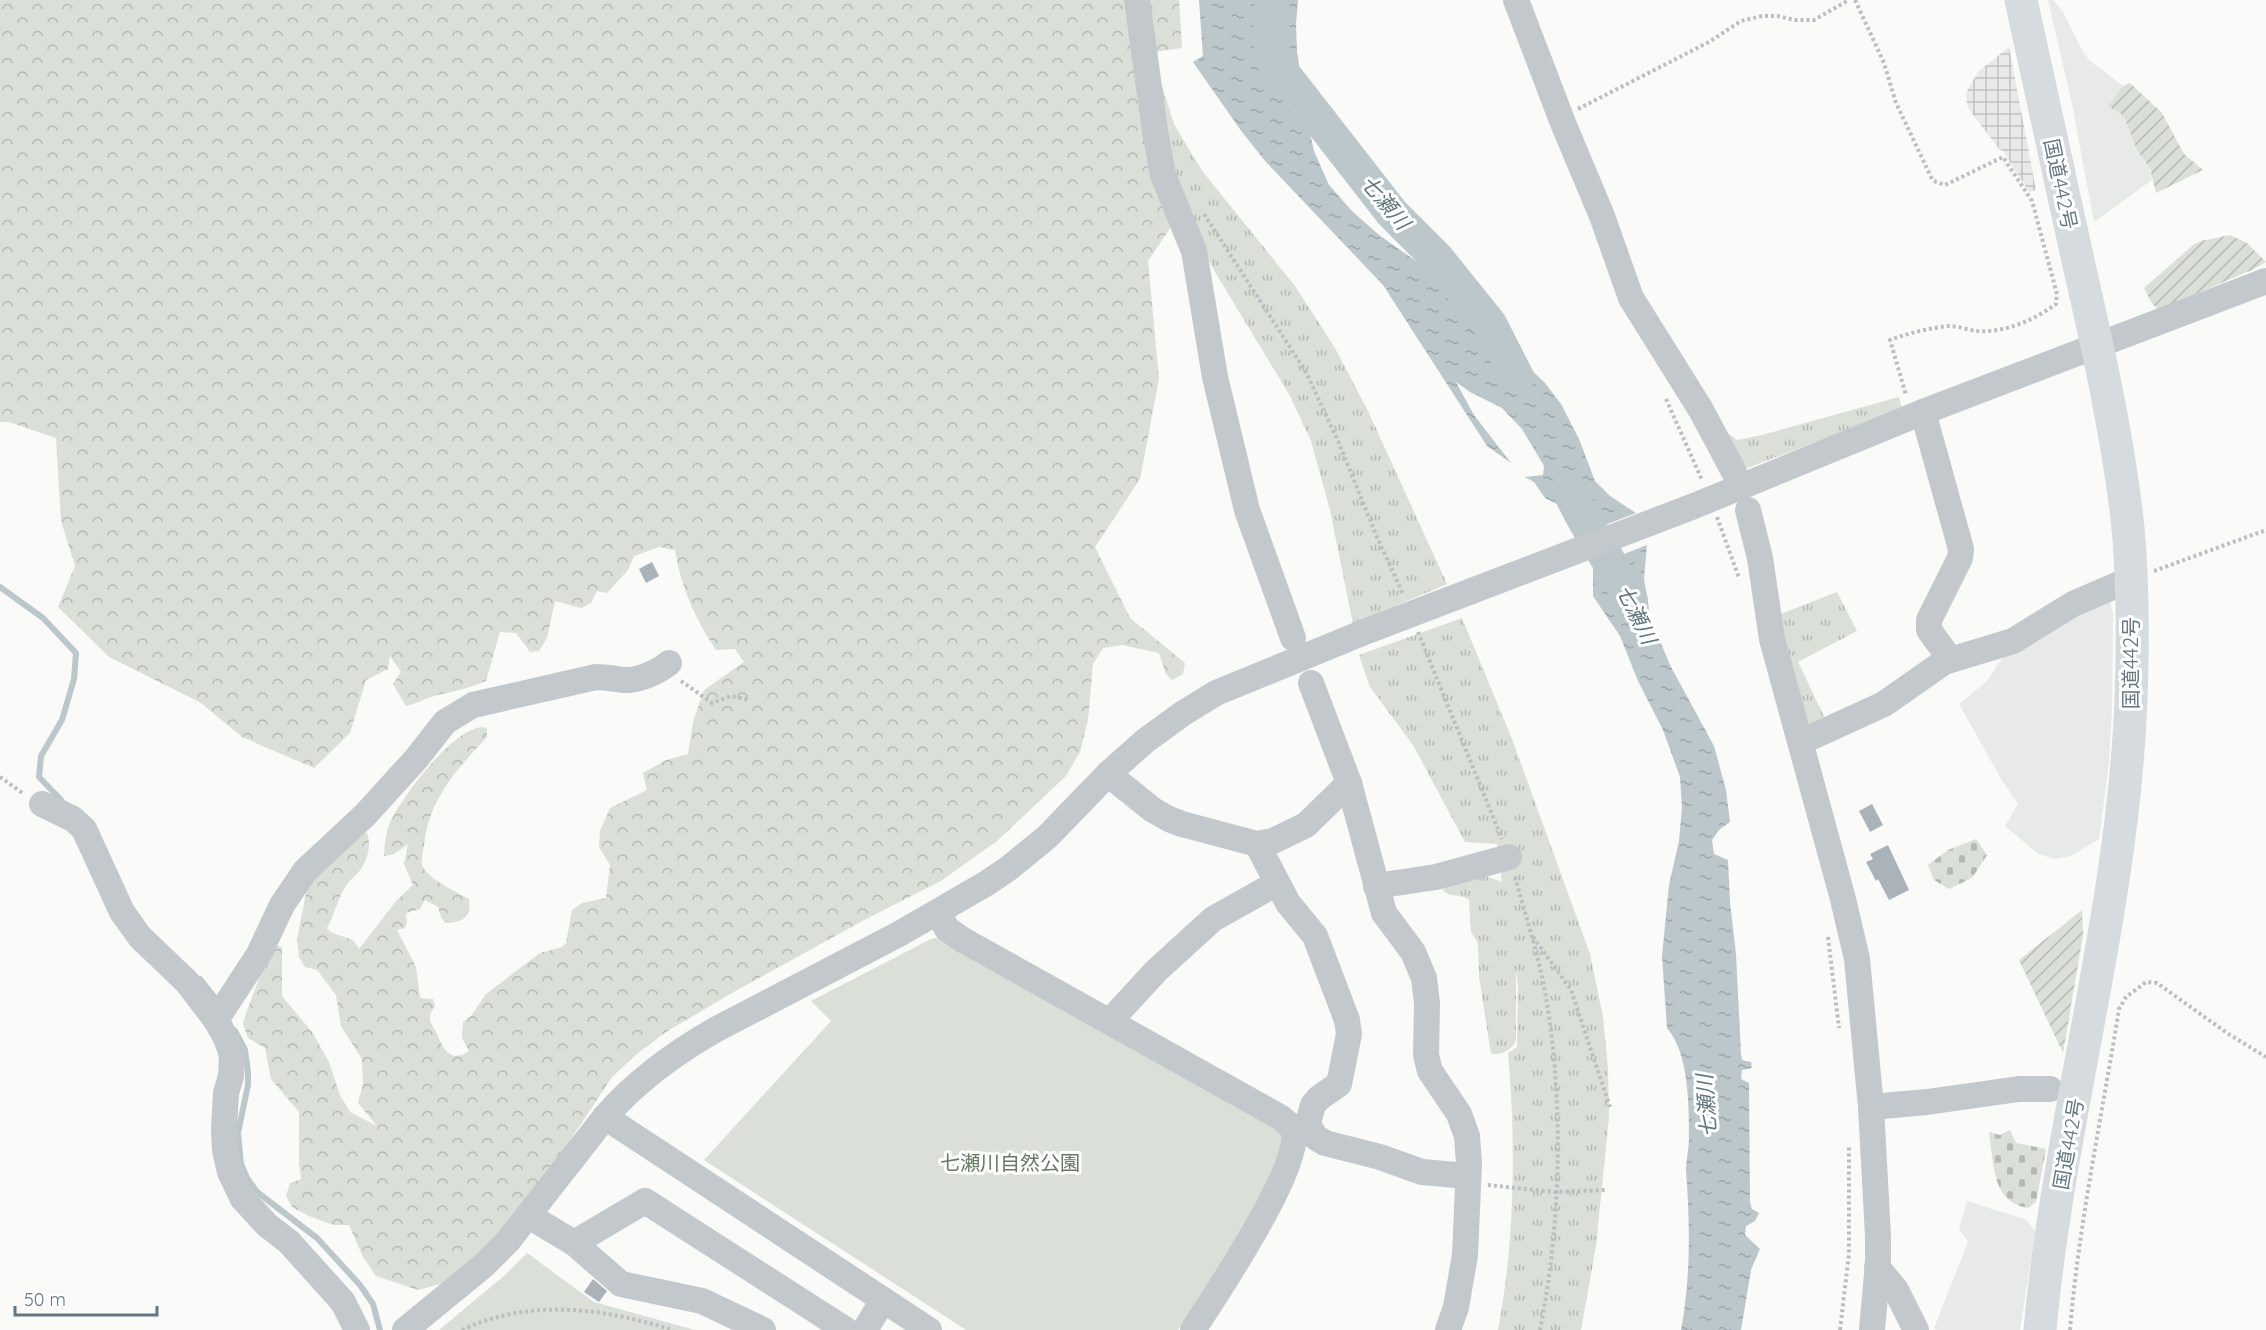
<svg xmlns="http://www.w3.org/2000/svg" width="2266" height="1330" font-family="Quicksand,'Noto Sans JP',sans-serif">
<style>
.built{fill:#e8e9e9}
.industrial{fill:url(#industrial-grid)}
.grass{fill:url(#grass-tufts)}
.forest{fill:url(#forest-crowns)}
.cemetery{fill:url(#cemetery-stones)}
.park{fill:#dadfd7}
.garden{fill:url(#garden-furrows)}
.water{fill:url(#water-ripples)}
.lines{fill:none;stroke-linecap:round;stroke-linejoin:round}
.stream{stroke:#bbc7cb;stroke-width:6}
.river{stroke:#bbc7cb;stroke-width:34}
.building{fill:#aab3b9}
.path{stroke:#bbbfc2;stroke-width:4;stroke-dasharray:3 3;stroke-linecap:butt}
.minor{stroke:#c3c8cc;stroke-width:26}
.highway{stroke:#d6dbdf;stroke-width:33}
.labels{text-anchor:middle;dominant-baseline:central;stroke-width:6;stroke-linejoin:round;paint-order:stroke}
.street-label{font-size:20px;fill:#657683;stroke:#fff}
.park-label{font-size:20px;fill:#687a64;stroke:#fff}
.water-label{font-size:21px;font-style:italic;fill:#60757c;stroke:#fff}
</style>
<defs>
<pattern id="industrial-grid" width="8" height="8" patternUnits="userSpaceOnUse" patternTransform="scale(1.5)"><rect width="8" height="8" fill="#e8e9e9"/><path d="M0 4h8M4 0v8" fill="none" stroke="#c0c1c2"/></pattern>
<pattern id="grass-tufts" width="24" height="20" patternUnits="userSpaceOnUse" patternTransform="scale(1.5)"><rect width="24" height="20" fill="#dadfd7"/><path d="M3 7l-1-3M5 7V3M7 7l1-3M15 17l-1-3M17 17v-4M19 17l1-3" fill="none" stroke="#b4b9b4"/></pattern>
<pattern id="forest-crowns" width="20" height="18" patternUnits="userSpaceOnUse" patternTransform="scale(1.5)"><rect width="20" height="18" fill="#dadfd7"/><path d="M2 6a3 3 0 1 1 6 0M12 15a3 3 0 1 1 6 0" fill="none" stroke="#b4b9b4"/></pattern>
<pattern id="cemetery-stones" width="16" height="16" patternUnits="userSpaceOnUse" patternTransform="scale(1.5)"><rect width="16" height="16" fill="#dadfd7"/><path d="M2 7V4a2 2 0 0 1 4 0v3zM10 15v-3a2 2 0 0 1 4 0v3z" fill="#b4b9b4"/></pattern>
<pattern id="garden-furrows" width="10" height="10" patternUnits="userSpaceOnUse" patternTransform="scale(1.5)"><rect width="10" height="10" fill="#dadfd7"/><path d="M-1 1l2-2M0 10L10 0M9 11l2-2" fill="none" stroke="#b4b9b4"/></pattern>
<pattern id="water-ripples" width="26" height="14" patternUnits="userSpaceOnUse" patternTransform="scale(1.5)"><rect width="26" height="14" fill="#bbc7cb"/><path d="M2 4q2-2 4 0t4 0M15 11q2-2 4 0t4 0" fill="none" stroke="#9ca6aa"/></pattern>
</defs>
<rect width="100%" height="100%" fill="#fafaf8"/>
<g class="built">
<polygon points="2048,0 2053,0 2063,12 2083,52 2090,61 2123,86 2108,106 2121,114 2129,129 2137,150 2150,168 2152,180 2094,222 2072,104"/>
<polygon points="2109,594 2113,614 2112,711 2109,763 2099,839 2071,856 2054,859 2045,856 2037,853 2005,826 2018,804 2003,782 1959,704 1987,681 2002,658"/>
<polygon points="1967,1201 2027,1220 2035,1232 2020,1330 1936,1330 1934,1328 1968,1242 1959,1229"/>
</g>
<polygon class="industrial" points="2009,47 2036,190 2029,192 2003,151 1999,149 1968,108 1966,98 1967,91 1978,72"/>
<g class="grass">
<polygon points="1147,54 1162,86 1174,124 1187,146 1203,172 1295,286 1335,348 1368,411 1447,584 1353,624 1330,510 1311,441 1289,394 1215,272 1181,204"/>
<polygon points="1899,397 1902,409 1745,469 1721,428 1737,440 1762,435"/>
<polygon points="1837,592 1857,631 1798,662 1829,727 1806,731 1773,617"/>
<path d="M1462 618 1512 739 1590 954 1603 1017 1608 1069 1609 1117 1596 1246 1581 1330H1498C1515 1242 1516 1142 1508 1053L1517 1047 1518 987 1516 968V1040C1512 1051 1501 1055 1491 1054L1479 977 1478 943 1471 932 1469 900C1461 893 1447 899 1442 888L1485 876 1502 882 1497 844 1465 842 1413 745 1370 687 1359 655Z"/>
</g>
<path class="forest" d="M0 0H1179L1182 48 1147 53 1181 212 1148 261 1159 379 1140 479 1095 547 1130 618 1185 663 1183 674 1172 680 1166 674 1159 653 1122 645 1103 648 1093 664 1088 720 1080 752 1066 776 998 840 941 881 866 919 732 993 666 1032 637 1054 612 1077 532 1198 493 1243 444 1283 418 1290 376 1276 363 1257 349 1225H333L309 1216 293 1208 286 1196 290 1183 301 1179 299 1164V1112L271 1079 265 1048 248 1038 243 1024 246 1013 267 958 275 945 282 947V996L312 1032 329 1062 340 1095 350 1112 377 1126 358 1103 363 1083 362 1059 341 1026 336 995 317 970 305 967 299 957 297 939 307 888 313 880 363 832 367 833C372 846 367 863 357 874 354 877 350 880 347 884 338 897 335 914 327 928L330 932 353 940 359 949 397 900 413 885 404 864 408 844 394 854 384 856C384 845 386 835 389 825 398 801 460 718 487 728V737C457 769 428 800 424 846 423 851 421 859 422 864 424 877 458 893 469 899 472 918 461 923 445 923L441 917 438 907 425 900 420 909 406 913 407 923 405 928 397 930 416 967 420 998 433 999 435 1006C432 1011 429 1015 430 1020 431 1025 435 1029 437 1034 443 1048 450 1064 469 1051L462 1038 463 1022 471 1016 486 994 540 953 562 947 566 943 572 910 582 903 606 898 610 865 599 847 600 831 610 808 647 790 643 773 666 760 688 754 693 722 704 690 744 662 735 649 716 650C695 619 681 587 675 550L659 547 634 556 628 570 607 593 597 591 591 603 581 608 555 601 547 638 539 651 530 652 516 633 500 632 486 681C468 689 452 691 434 696 424 699 416 704 406 706L393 684 401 672 390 656 388 669 366 680 350 733 314 768 242 737 201 703 109 657 58 607 75 566 61 521 56 438 9 422H0Z"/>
<g class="cemetery">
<polygon points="1976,839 1987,855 1972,878 1949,889 1934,880 1928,865 1948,850"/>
<path d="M2010 1130 2016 1143 2046 1149 2036 1202 2028 1208C1991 1202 1994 1162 1989 1132L2000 1135Z"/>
</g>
<g class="park">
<polygon points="942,937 1279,1124 1285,1138 1250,1223 1178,1330 966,1330 704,1160 831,1021 811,1001 931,939"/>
<polygon points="527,1253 594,1302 695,1330 439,1330 505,1275"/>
</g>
<g class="garden">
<polygon points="2130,83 2162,113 2184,154 2203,170 2156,193 2150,168 2137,150 2126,122 2121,114 2108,106 2123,86"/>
<polygon points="2230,235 2247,243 2266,262 2254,269 2158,310 2151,302 2144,288 2193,245 2201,241"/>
<polygon points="2082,910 2083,935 2063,1053 2019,960"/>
</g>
<g class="water">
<polygon points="1199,0 1298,0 1296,24 1297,51 1307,120 1314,151 1329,185 1352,211 1379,235 1423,266 1545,383 1561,404 1579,439 1595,481 1610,496 1636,513 1584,533 1572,518 1557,504 1545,498 1534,482 1525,477 1543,475 1544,466 1522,429 1502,408 1470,392 1456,382 1474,415 1511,463 1487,446 1383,285 1266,162 1242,132 1193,62 1203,56"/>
<path d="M1647 545 1644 579 1651 620 1671 667 1714 746 1726 790 1730 822 1719 830 1712 840 1714 854 1728 860 1730 902 1736 954 1741 1054 1742 1060 1751 1062 1752 1068 1742 1070 1741 1079 1749 1083 1750 1202 1752 1209 1759 1213 1755 1221 1746 1226 1745 1235 1760 1249 1751 1270 1741 1330H1681C1691 1277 1690 1224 1686 1170 1686 1160 1689 1149 1689 1138 1689 1106 1689 1053 1667 1028L1662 956 1669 885 1679 841 1682 807 1680 777 1663 730 1638 681 1620 636 1593 596V566Z"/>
</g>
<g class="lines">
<g class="stream">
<polyline points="0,587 43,618 76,653 74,679 62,720 41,756 39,777 62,801"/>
<polyline points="200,979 220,1004"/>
<polyline points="235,1031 245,1050 248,1072 248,1085 238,1133 241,1164 247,1178 257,1192 317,1238 360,1285 373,1304 380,1330"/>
</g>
<g class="river">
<polyline points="1272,0 1270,27 1272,59 1392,213 1437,258 1490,324 1517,377"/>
<path d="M1568 488C1585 528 1612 562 1631 601"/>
</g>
</g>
<g class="building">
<polygon points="652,562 659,576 646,583 639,569"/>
<polygon points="1872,804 1883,825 1870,832 1859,811"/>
<polygon points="1888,845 1909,890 1889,900 1878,879 1876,881 1866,862 1873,859 1870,854"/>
<polygon points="593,1279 607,1291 599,1302 584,1292"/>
</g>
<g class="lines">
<g class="path">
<path d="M1855 0 1884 63 1896 103 1932 179 1936 182 1945 185 2003 157 2032 201 2057 294 2056 304C2034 320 2005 333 1977 331 1968 330 1958 326 1949 326 1929 328 1909 333 1890 340L1906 395"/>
<polyline points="1578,109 1709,42 1741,21 1762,16 1778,16 1795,20 1814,20 1849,0"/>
<polyline points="1204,214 1306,372 1338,441 1377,537 1403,594"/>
<polyline points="1666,399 1702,480"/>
<polyline points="1717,517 1739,578"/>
<polyline points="2154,571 2266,530"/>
<polyline points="1418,632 1502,839"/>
<polyline points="681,681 712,703 731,696 750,700"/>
<polyline points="0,777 24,794"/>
<path d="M1515 877C1526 917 1539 957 1546 997 1564 1104 1561 1224 1540 1330"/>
<polyline points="1533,937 1571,990 1610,1107"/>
<polyline points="1828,937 1839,1028"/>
<polyline points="1488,1185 1555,1192 1607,1190"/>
<path d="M462 1330C530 1298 603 1308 673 1330"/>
<polyline points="1840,1330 1849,1254 1849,1146"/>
<path d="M2070 1330C2079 1222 2102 1116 2119 1009L2126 997 2146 982 2157 983 2227 1033 2266 1057"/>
</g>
<g class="minor">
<polyline points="1137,0 1155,131 1163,175 1194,251 1215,377 1247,510 1293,638"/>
<polyline points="1516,0 1563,123 1602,216 1631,298 1701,410 1734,472"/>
<polyline points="1923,412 1961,549 1960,558 1929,620 1929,630 1950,659"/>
<polyline points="1748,510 1760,558 1772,639 1843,899 1857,959 1871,1107 1878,1236 1878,1263 1872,1330"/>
<polyline points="1311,683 1349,783 1384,913 1413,952 1424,978 1427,1003 1426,1055 1430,1071 1459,1114 1467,1136 1469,1164 1465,1255 1456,1307 1448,1330"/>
<polyline points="1801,742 1884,704 1944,662 2013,641 2073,604 2131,579"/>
<polyline points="1108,774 1153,810 1169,819 1182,824 1257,844 1273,841 1306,825 1349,783"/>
<polyline points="42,804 73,819 84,829 122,912 140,937 187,982 216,1020 226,1038 232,1055 231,1076 226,1093 224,1129 225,1150 230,1172 243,1199 267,1225 289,1242 343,1302 357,1330"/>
<polyline points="1257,844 1288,903 1315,936 1347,1020 1349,1034 1339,1084 1319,1098 1313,1105 1308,1123 1315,1137 1325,1143 1380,1157 1422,1172 1468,1176"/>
<polyline points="1376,886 1436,877 1509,857"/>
<path d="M938 912 947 929 963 940 1280 1117 1293 1128C1304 1164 1215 1296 1193 1330"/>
<path d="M216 1020 259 954 282 905 305 871 365 815 416 759 445 722 473 705 596 677C606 677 615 679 624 680 638 681 658 672 669 663"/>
<polyline points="1110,1021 1156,971 1213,919 1277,883"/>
<polyline points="1871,1107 1927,1102 2019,1089 2050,1089"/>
<polyline points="605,1117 929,1330"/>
<polyline points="529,1216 574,1243 621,1284 702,1301 763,1330"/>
<polyline points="574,1243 645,1201 846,1330"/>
<polyline points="1877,1267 1896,1290 1916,1330"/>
<path d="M405 1330 483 1266 508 1241 605 1117C636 1081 673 1054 715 1030L899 934 987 883 1009 868 1047 837 1108 774 1145 741 1182 714 1216 693 1367 631 1694 506 1923 412 2266 281"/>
<polyline points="865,1330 883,1300"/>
</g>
<path class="highway" d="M2021 0C2040 88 2060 176 2079 265 2098 348 2117 433 2127 518 2133 575 2133 642 2131 700 2123 913 2059 1119 2040 1330"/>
</g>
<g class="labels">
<g class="street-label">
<text transform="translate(2061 184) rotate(78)">国道442号</text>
<text transform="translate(2130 663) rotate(-90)">国道442号</text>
<text transform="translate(2068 1144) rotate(-80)">国道442号</text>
</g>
<g class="park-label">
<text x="1010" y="1162">七瀬川自然公園</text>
</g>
<g class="water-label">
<text transform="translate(1386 202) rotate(50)">七瀬川</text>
<text transform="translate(1637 614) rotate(64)">七瀬川</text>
<text transform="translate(1706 1106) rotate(-94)">七瀬川</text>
</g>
</g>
<path d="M15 1306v9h142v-9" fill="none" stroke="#657683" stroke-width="3"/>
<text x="24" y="1306" font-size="18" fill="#657683" stroke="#ffffff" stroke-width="4.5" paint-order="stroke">50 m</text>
</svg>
